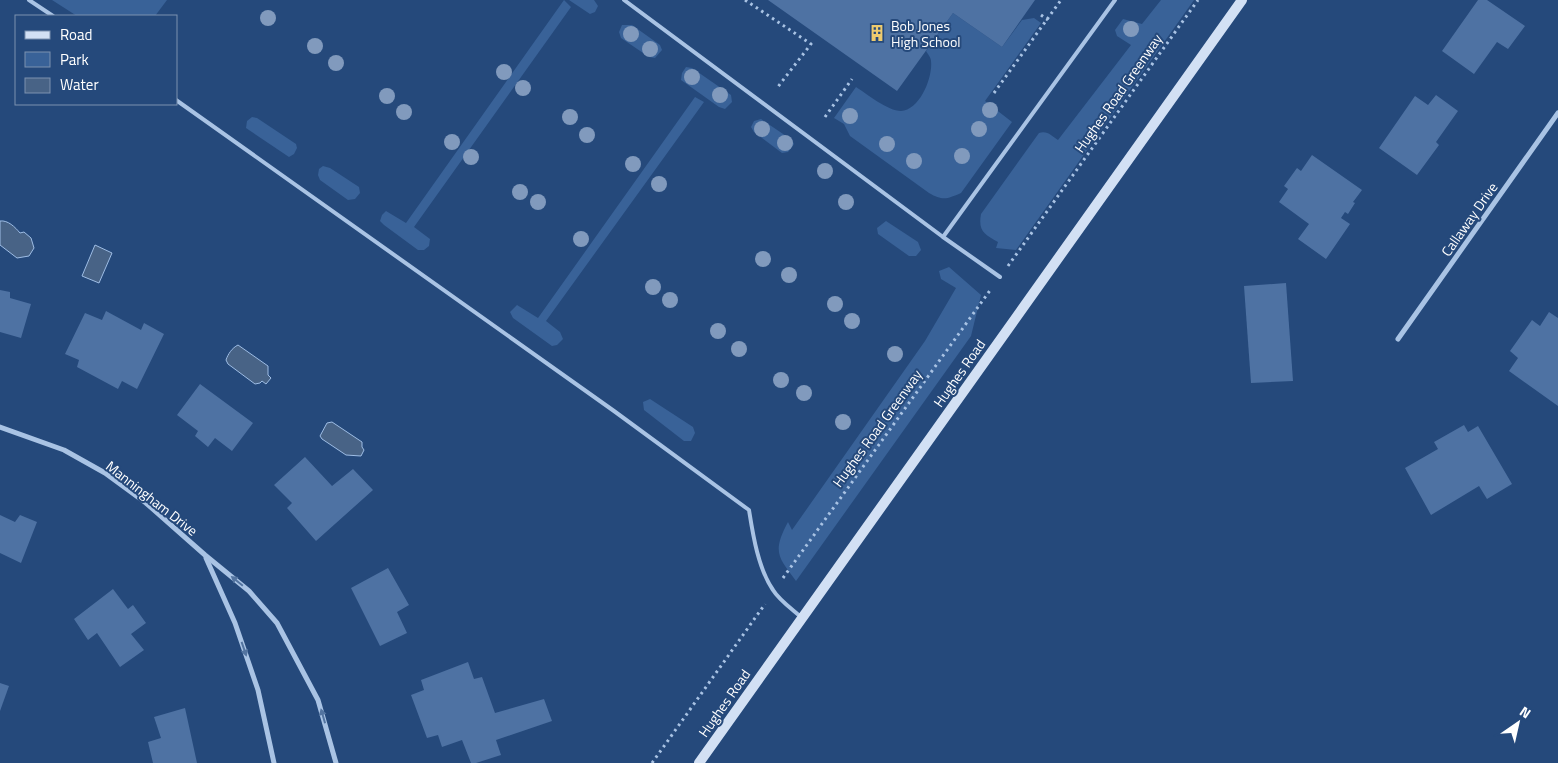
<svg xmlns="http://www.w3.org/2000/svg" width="1558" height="763" font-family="'Titillium Web',sans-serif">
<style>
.green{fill:#396298}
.water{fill:#486386;stroke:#9ebde5}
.building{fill:#4e72a3}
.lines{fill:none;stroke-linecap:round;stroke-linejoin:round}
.path{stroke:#a9c3e4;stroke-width:3;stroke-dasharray:2.5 4;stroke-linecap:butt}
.service{stroke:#a9c3e4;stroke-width:4}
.minor{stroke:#a9c3e4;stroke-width:5}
.secondary{stroke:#d2e0f4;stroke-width:10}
.tree{fill:#819abd}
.oneway{fill:#5374a0}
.labels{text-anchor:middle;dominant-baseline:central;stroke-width:4;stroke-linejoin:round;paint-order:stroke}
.poi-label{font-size:14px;fill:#fff;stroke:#25497b;text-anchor:start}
.street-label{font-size:14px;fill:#fff;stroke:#25497b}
</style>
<rect width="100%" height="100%" fill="#25497b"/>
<g class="green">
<polygon points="52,0 167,0 155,16 77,16"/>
<polygon points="564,0 571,7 414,227 430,239 429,246 424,250 418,250 384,225 380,221 382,215 386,211 406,223"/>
<polygon points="569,0 594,0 598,6 595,12 590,14"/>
<path d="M1161 0H1194L1016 250 996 248 998 242C984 234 978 231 981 214L1039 133C1047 130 1052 136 1058 140L1131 45 1117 36 1115 30 1123 19 1142 24Z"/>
<path d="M953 13 1002 47 1022 20 1034 18 1041 23 985 101 1012 122 961 193C947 199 943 201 929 193L850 136 844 124 834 118 856 87C867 94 888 111 901 111 920 110 933 77 931 61 931 58 928 54 926 51Z"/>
<polygon points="622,25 632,25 660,45 662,50 655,58 649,57 621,38 619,32"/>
<polygon points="686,67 692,68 731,95 732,102 725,109 719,107 681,80 682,73"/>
<polygon points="695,97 704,102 546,321 560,332 563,339 557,345 552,346 513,318 510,312 517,305 538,318"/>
<polygon points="252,117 257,118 296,144 297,148 294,154 289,157 246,128 247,121"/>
<polygon points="761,119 792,140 794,144 788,152 782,153 754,132 751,127 754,121"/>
<polygon points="323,166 330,168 359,187 360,193 355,199 348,200 320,180 318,175 319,169"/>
<polygon points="886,221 918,242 921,250 916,256 909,256 878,234 877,228"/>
<path d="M949 267 981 295 971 336 796 581C778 557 772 552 788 522L792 530 925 341 956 288 941 279 939 271Z"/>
<polygon points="650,399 693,427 695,433 691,441 684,441 644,410 643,402"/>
</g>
<g class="water">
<path d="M0 221C8 220 15 227 20 233L24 232 31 238 34 248 29 256 17 258 0 245Z"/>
<polygon points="95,245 112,253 99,283 82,276"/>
<path d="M238 345 268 366V375L271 378 266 384 262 381 260 383 255 384 228 364 226 360C228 354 232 348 238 345Z"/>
<polygon points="332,422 362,442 362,447 364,450 361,456 346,455 322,439 320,436 327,423"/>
</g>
<g class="building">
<polygon points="768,0 1035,0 1002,47 953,13 897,91"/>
<polygon points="1478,0 1487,0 1525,26 1508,49 1497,42 1474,74 1442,51"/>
<polygon points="1436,95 1458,111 1436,142 1439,145 1417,175 1379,148 1415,96 1428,105"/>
<polygon points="1312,155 1362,190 1353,202 1355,203 1348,214 1345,212 1341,218 1350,224 1326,259 1298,239 1309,224 1279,202 1288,189 1284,186 1297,168 1301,171"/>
<polygon points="1286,283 1293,381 1251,383 1244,286"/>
<polygon points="0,290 10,292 10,298 31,304 21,338 0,332"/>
<polygon points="106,311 141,330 144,323 164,334 137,389 122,381 118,389 77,367 79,360 65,354 85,313 102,320"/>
<polygon points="1549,312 1558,318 1558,406 1509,371 1518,358 1510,351 1532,320 1540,326"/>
<polygon points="200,384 253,423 232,451 215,438 208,447 195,436 198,431 177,415"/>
<polygon points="1464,425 1468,432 1478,426 1512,484 1487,499 1479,486 1431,515 1405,468 1438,449 1434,442"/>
<polygon points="305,457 332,486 353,469 373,490 316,541 287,508 292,503 274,485"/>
<polygon points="0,515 15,522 20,515 37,522 21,563 0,553"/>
<polygon points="388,568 409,605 397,612 407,633 380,646 351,588"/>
<polygon points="113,589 128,609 133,605 146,623 131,634 144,650 120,667 97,633 88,640 74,619"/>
<polygon points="468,662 474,679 482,677 495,713 544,699 552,721 496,740 501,755 476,763 471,763 462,740 442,747 438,735 427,738 411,695 424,690 421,680"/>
<polygon points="0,683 9,686 0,711"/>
<polygon points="185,708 197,763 153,763 148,742 161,738 154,717"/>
</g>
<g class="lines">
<g class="path">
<polyline points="745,0 811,44 777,88"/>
<polyline points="1041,15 1048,20"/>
<polyline points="994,93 1061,0"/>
<polyline points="825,117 852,79"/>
<polyline points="1008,266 1198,0"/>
<polyline points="783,578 991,289"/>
<polyline points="652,763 765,604"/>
</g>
<g class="service">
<polyline points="29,0 53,16"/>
<polyline points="624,0 943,237 1000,277"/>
<path d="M176 100 614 411 749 510C753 535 758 568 773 590 779 600 792 609 801 617"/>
<polyline points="943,237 1115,0"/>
</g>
<g class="minor">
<polyline points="1398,339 1558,113"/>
<polyline points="0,427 64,450 105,473 146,503 205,555 249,591 277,623 318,700 336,763"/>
<polyline points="206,558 235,623 258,690 274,763"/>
</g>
<polyline class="secondary" points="699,763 1242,0"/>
</g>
<g class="tree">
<circle cx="268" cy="18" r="8"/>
<circle cx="1131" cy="29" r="8"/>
<circle cx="631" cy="34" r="8"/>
<circle cx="315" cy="46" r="8"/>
<circle cx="650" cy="49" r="8"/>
<circle cx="336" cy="63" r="8"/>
<circle cx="504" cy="72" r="8"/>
<circle cx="692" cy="77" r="8"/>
<circle cx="523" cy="88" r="8"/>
<circle cx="720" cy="95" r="8"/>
<circle cx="387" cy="96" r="8"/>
<circle cx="990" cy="110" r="8"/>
<circle cx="404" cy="112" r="8"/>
<circle cx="850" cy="116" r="8"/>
<circle cx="570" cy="117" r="8"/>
<circle cx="762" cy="129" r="8"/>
<circle cx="979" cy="129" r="8"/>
<circle cx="587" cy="135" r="8"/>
<circle cx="452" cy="142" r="8"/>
<circle cx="785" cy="143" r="8"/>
<circle cx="887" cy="144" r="8"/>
<circle cx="962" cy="156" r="8"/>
<circle cx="471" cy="157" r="8"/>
<circle cx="914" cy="161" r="8"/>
<circle cx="633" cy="164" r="8"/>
<circle cx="825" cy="171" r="8"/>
<circle cx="659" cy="184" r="8"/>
<circle cx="520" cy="192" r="8"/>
<circle cx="538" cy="202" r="8"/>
<circle cx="846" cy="202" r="8"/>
<circle cx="581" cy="239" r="8"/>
<circle cx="763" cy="259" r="8"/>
<circle cx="789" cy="275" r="8"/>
<circle cx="653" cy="287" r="8"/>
<circle cx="670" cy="300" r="8"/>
<circle cx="835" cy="304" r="8"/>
<circle cx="852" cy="321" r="8"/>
<circle cx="718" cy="331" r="8"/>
<circle cx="739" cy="349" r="8"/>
<circle cx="895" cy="354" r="8"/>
<circle cx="781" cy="380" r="8"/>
<circle cx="804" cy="393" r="8"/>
<circle cx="843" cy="422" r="8"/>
</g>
<defs><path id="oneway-solid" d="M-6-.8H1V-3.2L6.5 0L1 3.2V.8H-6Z" transform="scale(1.25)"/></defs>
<g class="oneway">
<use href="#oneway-solid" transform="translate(237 581) rotate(-141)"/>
<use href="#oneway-solid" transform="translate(244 649) rotate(71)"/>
<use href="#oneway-solid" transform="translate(323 716) rotate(-106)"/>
</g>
<defs>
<g id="building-bare" transform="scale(1.35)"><path d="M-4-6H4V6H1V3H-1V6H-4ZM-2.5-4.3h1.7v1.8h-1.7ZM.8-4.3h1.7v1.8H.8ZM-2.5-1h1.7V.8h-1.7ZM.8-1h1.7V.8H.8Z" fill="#edcb6e" stroke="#25497b" stroke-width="2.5" paint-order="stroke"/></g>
</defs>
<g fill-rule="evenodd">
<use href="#building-bare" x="877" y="33"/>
</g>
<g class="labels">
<g class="poi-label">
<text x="891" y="25">Bob Jones<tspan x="891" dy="16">High School</tspan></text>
</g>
<g class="street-label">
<text transform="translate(1118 93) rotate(-55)">Hughes Road Greenway</text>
<text transform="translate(1469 219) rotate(-55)">Callaway Drive</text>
<text transform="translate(959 373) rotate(-55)">Hughes Road</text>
<text transform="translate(877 428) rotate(-54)">Hughes Road Greenway</text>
<text transform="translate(152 498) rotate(38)">Manningham Drive</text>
<text transform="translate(724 703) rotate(-55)">Hughes Road</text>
</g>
</g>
<rect x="15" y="15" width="162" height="90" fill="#25497b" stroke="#7c92b0"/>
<rect x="25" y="31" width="25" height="8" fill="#d2e0f4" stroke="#7c92b0"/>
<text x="60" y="40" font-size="15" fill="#ffffff">Road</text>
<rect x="25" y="52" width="25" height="15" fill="#396298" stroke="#7c92b0"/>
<text x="60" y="65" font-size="15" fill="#ffffff">Park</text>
<rect x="25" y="78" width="25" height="15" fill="#486386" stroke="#7c92b0"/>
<text x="60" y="90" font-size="15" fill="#ffffff">Water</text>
<g transform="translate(1518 723) rotate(34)" stroke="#25497b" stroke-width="4" paint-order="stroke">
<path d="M0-4L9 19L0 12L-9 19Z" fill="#ffffff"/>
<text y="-8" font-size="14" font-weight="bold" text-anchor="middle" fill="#ffffff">N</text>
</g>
</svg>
